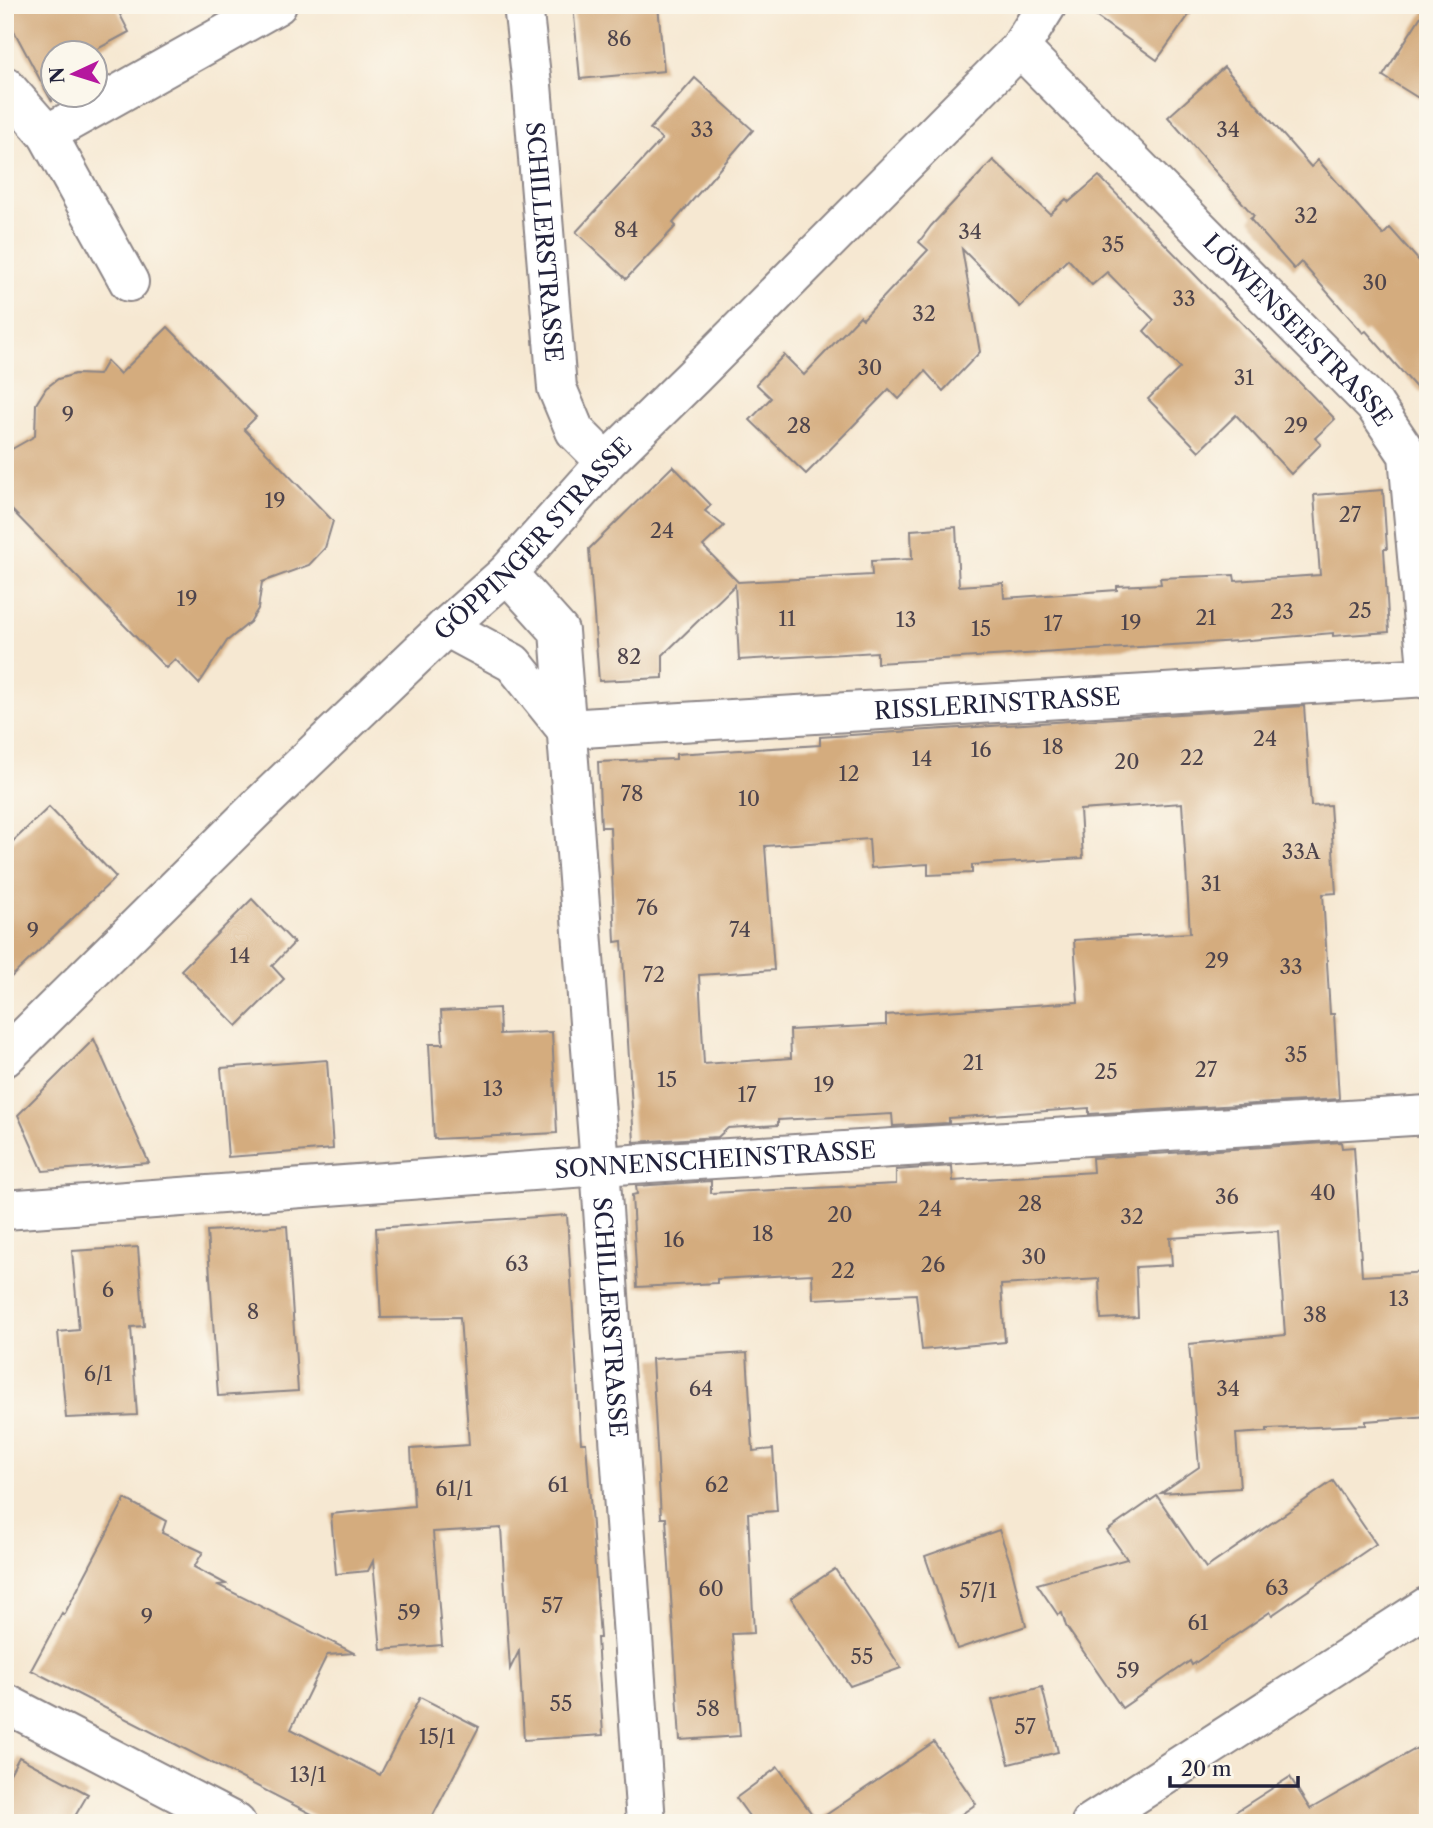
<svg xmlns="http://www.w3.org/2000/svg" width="1433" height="1828" font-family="'Libre Caslon Text',serif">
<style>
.building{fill:#d4ac7e;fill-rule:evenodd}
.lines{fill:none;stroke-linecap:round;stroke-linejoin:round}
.minor-casing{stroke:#8c8586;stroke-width:42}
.major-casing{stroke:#8c8586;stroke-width:42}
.minor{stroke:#fff;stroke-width:38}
.major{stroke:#fff;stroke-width:38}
.labels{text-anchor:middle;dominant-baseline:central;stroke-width:5;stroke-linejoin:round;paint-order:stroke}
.number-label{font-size:21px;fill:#4e444c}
.street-label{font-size:24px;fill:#22223b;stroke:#fbf7ec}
</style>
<rect width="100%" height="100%" fill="#fbf7ec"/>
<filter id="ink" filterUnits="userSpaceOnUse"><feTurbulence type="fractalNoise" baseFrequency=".0143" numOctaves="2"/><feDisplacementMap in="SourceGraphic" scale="14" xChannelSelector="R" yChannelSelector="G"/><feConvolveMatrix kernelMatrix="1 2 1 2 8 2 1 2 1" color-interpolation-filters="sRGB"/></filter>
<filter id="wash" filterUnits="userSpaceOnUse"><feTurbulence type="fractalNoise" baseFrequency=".00686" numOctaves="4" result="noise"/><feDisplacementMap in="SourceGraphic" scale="28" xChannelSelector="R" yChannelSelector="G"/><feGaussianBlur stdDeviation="1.57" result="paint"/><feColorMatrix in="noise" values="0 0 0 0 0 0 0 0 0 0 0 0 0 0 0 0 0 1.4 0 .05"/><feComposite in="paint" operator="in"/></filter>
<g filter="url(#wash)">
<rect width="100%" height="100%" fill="#f6e8d2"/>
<g id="blocks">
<g class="building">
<polygon points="5,5 115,5 129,32 92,52 52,52 52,102 5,14"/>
<polygon points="573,5 658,5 664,71 580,79"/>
<polygon points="1080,5 1196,5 1157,60"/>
<polygon points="1428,5 1428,104 1383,76"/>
<polygon points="1224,67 1311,167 1318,160 1383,235 1390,228 1428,271 1428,401 1366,331 1363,333 1301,262 1294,269 1250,219 1254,216 1168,117"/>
<polygon points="695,78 753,130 673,223 676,226 626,279 576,232 662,139 650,129"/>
<polygon points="993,160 1050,214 1066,199 1069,202 1099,176 1335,419 1315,438 1321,444 1291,474 1236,415 1199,451 1148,399 1180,368 1144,331 1154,320 1107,272 1092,285 1068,259 1020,307 962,249 980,352 943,391 925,371 899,399 889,389 806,474 750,420 771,398 756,384 784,355 804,375 860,316 863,319 928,250 919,242 931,226"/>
<polygon points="168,327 256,417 244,429 333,521 325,548 309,565 262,582 258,609 250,622 227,641 199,684 175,659 166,668 5,503 5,453 35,436 36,404 46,388 58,379 75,374 99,375 107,361 120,374"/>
<polygon points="673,466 711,505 705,511 724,526 703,546 738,582 872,575 871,561 912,559 911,530 956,527 959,586 1003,583 1004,598 1117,590 1117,586 1161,584 1160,578 1234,575 1235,581 1320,575 1314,495 1383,490 1387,549 1384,549 1389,632 1333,636 1333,633 1238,641 877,663 877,652 739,660 735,585 663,655 663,678 599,681 589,549"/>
<path d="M1304 706 1311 806 1330 805 1336 893 1323 894 1330 1014H1334L1339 1099 1089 1114V1108L949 1118V1123L893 1126 892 1114 778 1120V1125L728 1128 718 1137 634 1142 622 941 615 942 610 827H601L598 762 676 759V754L820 745V737ZM1182 803 1190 933 1074 940 1078 1002 886 1015V1025L790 1030 791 1058 704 1064 699 975 774 970 765 846 869 839 871 868 928 864V875L972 873V865L1083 858 1080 810Z"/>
<polygon points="49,807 116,877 5,983 5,849"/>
<polygon points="252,899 294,943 272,966 284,979 237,1026 181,970"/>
<polygon points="499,1008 500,1034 552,1032 557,1133 434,1139 429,1044 443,1044 441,1011"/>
<polygon points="94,1039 149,1163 43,1171 18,1115"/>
<polygon points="327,1060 333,1149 228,1157 221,1068"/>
<polygon points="1341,1142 1342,1148 1354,1147 1362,1276 1428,1272 1428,1416 1366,1421 1366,1425 1267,1429 1267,1432 1236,1434 1240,1488 1161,1493 1199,1467 1189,1344 1285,1335 1278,1231 1170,1238 1172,1265 1136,1267 1138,1317 1101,1319 1099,1279 1001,1285 1005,1342 922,1350 916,1294 813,1299 812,1274 717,1279 717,1283 637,1287 632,1195 637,1194 636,1186 711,1181 711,1193 896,1184 896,1170 952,1166 953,1181 1093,1172 1092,1158"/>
<polygon points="567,1215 581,1443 586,1443 595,1567 600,1638 597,1638 603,1735 524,1740 519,1651 510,1669 501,1528 433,1532 442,1645 381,1650 373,1561 368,1571 336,1574 331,1514 414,1506 411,1449 469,1445 460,1317 381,1318 376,1228"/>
<polygon points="287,1226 298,1391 218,1396 207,1231"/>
<polygon points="138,1247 144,1326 131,1327 137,1415 66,1418 58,1332 79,1330 72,1251"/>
<polygon points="747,1353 753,1451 773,1449 777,1511 748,1513 754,1633 732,1634 740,1736 680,1740 666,1518 661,1518 652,1359"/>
<polygon points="1333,1481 1376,1544 1272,1615 1270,1612 1192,1665 1190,1661 1122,1708 1066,1626 1062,1613 1058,1615 1037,1584 1127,1559 1107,1531 1157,1496 1206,1568"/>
<polygon points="125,1499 166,1521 162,1533 203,1552 194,1567 226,1584 218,1585 354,1653 327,1655 291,1729 380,1775 420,1697 479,1727 429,1823 329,1823 31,1670 62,1613 64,1615"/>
<polygon points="999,1530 1010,1562 1026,1626 957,1649 925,1556"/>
<polygon points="835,1569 863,1610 901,1668 850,1686 791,1598"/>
<polygon points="1042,1687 1058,1752 1009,1764 992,1700"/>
<polygon points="934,1742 976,1804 949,1823 754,1823 736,1798 778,1767 817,1821"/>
<polygon points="1428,1742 1428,1823 1218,1823 1290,1777 1310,1809"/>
<polygon points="19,1757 88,1794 71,1823 5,1823 5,1783"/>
</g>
</g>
</g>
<g filter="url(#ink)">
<use href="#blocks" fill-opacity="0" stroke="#8c8586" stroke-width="2"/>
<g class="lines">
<g class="minor-casing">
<g id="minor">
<path id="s1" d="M523 5 532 85 557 388 575 431 606 462"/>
<path id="s2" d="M1020 48 1375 406 1408 455 1428 680"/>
<polyline points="5,86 47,134 277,5"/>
<polyline points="47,134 129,282"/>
<path id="s3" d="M507 573 559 631 600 1166 646 1823"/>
<polyline points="446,627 513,663 566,729"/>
<path id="s4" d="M566 729 1428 677"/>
<path id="s5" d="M5 1210 600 1166 1428 1115"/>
<polyline points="1091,1823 1428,1606"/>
</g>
</g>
<g class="major-casing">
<g id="major">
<path id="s6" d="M5 1057 259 806 446 627 507 573 606 462 693 377 1020 48 1047 5"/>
<polyline points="5,1703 236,1823"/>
</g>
</g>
<use href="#minor" class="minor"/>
<use href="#major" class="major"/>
</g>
</g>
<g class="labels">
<g class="number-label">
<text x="619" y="38">86</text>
<text x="702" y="129">33</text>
<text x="1228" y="129">34</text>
<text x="1306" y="215">32</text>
<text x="626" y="229">84</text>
<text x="970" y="231">34</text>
<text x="1113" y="244">35</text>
<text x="1375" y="282">30</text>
<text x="1184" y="298">33</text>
<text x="924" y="313">32</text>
<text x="870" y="367">30</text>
<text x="1244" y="377">31</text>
<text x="68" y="414">9</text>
<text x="799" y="425">28</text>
<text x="1296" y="425">29</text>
<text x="275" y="500">19</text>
<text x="1350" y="514">27</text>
<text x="662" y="530">24</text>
<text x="187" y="598">19</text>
<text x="1360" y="610">25</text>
<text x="1282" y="611">23</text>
<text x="1206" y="617">21</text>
<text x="787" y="618">11</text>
<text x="906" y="619">13</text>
<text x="1131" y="622">19</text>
<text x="1053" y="623">17</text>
<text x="981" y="628">15</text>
<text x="629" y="656">82</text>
<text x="1265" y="738">24</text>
<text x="1053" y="746">18</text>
<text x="981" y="749">16</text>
<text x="1192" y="757">22</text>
<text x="922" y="758">14</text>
<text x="1127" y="761">20</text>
<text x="849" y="773">12</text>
<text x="632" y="793">78</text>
<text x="749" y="798">10</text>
<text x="1301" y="851">33A</text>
<text x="1211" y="883">31</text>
<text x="647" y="907">76</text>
<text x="740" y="929">74</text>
<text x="33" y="930">9</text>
<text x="240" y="955">14</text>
<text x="1217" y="960">29</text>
<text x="1291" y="966">33</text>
<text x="654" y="974">72</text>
<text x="1296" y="1054">35</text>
<text x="973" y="1062">21</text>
<text x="1206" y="1069">27</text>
<text x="1106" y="1071">25</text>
<text x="667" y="1079">15</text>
<text x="824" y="1084">19</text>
<text x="493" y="1088">13</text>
<text x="747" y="1094">17</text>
<text x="1323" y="1192">40</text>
<text x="1227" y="1196">36</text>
<text x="1030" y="1203">28</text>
<text x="930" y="1208">24</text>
<text x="840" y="1214">20</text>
<text x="1132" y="1216">32</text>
<text x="763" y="1233">18</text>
<text x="674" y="1239">16</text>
<text x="1034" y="1256">30</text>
<text x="517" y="1263">63</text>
<text x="933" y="1264">26</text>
<text x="843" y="1270">22</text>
<text x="108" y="1289">6</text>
<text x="1399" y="1298">13</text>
<text x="253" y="1311">8</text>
<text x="1315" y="1314">38</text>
<text x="98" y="1373">6/1</text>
<text x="701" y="1388">64</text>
<text x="1228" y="1388">34</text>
<text x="558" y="1484">61</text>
<text x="717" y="1484">62</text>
<text x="454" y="1488">61/1</text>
<text x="1277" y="1587">63</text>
<text x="711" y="1588">60</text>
<text x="978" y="1590">57/1</text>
<text x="552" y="1605">57</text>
<text x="409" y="1612">59</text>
<text x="147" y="1616">9</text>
<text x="1198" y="1622">61</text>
<text x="862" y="1656">55</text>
<text x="1128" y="1670">59</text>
<text x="561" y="1703">55</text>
<text x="708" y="1708">58</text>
<text x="1025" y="1726">57</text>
<text x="437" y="1736">15/1</text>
<text x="308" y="1774">13/1</text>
</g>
<g class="street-label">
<text stroke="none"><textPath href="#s1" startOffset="238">SCHILLERSTRASSE</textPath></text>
<text stroke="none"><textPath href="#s2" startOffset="396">LÖWENSEESTRASSE</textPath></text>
<text stroke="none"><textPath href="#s6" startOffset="740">GÖPPINGER STRASSE</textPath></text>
<text stroke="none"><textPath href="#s4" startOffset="432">RISSLERINSTRASSE</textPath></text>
<text stroke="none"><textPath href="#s5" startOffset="712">SONNENSCHEINSTRASSE</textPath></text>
<text stroke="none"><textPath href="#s3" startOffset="766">SCHILLERSTRASSE</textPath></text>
</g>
</g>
<rect width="1433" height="1828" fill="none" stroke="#fbf7ec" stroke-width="28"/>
<g transform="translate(74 74) rotate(266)"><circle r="33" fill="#fbf7ec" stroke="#a4a2a5" stroke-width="2"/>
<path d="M0-5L12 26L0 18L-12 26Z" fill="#b5179e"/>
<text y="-10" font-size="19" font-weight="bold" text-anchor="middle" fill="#22223b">N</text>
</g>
<path d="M1170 1776v10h128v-10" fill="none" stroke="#22223b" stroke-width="3.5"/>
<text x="1181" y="1776" font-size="21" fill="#22223b" stroke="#fbf7ec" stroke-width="5" paint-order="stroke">20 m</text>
</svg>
